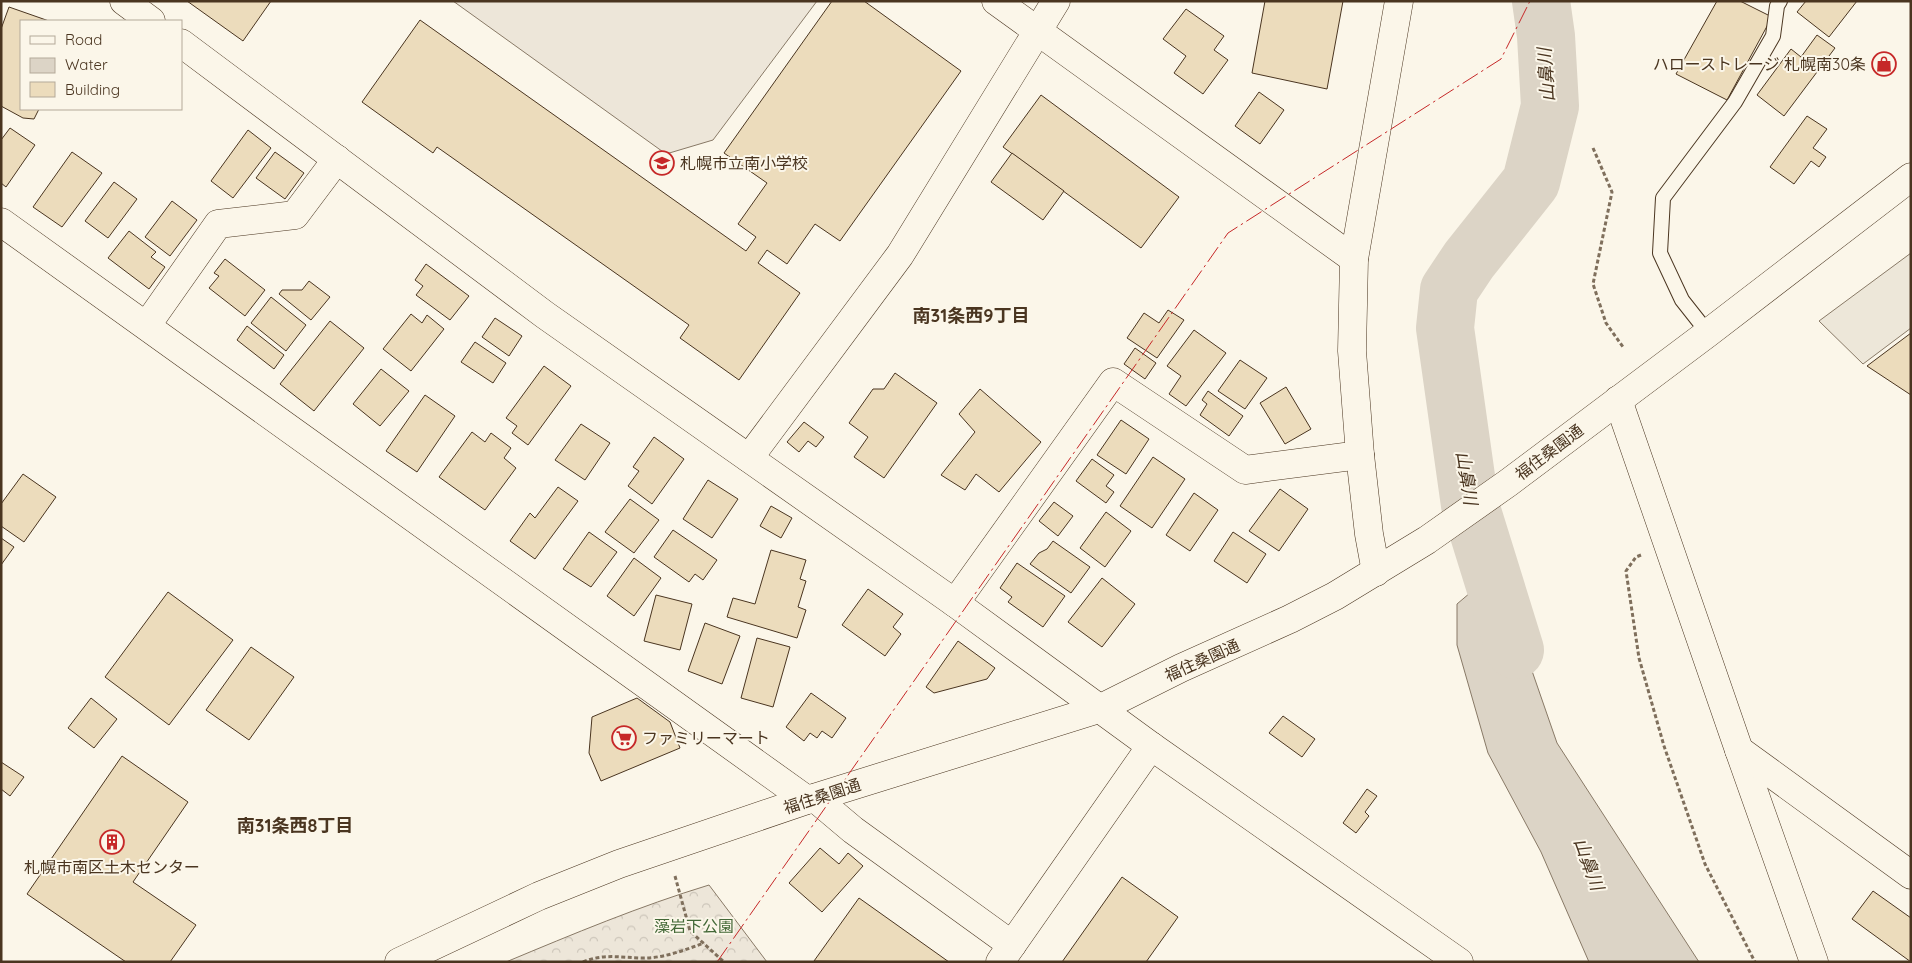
<svg xmlns="http://www.w3.org/2000/svg" width="1912" height="963" font-family="Quicksand,'Noto Sans JP',sans-serif">
<style>
.forest{fill:url(#forest-crowns);stroke:#887966}
.pitch{fill:#ede6d9;stroke:#887966}
.parking{fill:#ede7d9;stroke:#887966}
.water{fill:#dcd4c6;stroke:#887966}
.lines{fill:none;stroke-linecap:round;stroke-linejoin:round}
.river{stroke:#dcd4c6;stroke-width:58}
.building{fill:#ecdcbc;stroke:#4a3520}
.service-casing{stroke:#4a3520;stroke-width:16}
.minor-casing{stroke:#4a3520;stroke-width:29}
.tertiary-casing{stroke:#4a3520;stroke-width:29}
.path{stroke:#7f6f5c;stroke-width:3;stroke-dasharray:4 2.5;stroke-linecap:butt}
.service{stroke:#fbf6e9;stroke-width:14}
.minor{stroke:#fbf6e9;stroke-width:28}
.tertiary{stroke:#fbf6e9;stroke-width:28}
.power{stroke:#c62828;stroke-width:1;stroke-dasharray:18 4 2.5 4;stroke-linecap:butt}
.labels{text-anchor:middle;dominant-baseline:central;stroke-width:4;stroke-linejoin:round;paint-order:stroke}
.poi-label{font-size:16px;fill:#4a3520;stroke:#fbf6e9;text-anchor:start}
.street-label{font-size:16px;fill:#4a3520;stroke:#fbf6e9}
.park-label{font-size:16px;fill:#436837;stroke:#fbf6e9}
.water-label{font-size:18px;font-style:italic;fill:#4a3520;stroke:#fbf6e9}
.neighbourhood-label{font-size:18px;font-weight:bold;fill:#4a3520;stroke:#fbf6e9}
</style>
<defs>
<pattern id="forest-crowns" width="20" height="18" patternUnits="userSpaceOnUse" patternTransform="scale(1.25)"><rect width="20" height="18" fill="#ede6d9"/><path d="M2 6a3 3 0 1 1 6 0M12 15a3 3 0 1 1 6 0" fill="none" stroke="#cdc6ba"/></pattern>
</defs>
<rect width="100%" height="100%" fill="#fbf6e9"/>
<path class="forest" d="M709 885 767 962H506C573 934 640 906 709 885Z"/>
<polygon class="pitch" points="453,1 817,1 713,140 666,154"/>
<polygon class="parking" points="1911,253 1911,328 1863,364 1819,321"/>
<polygon class="water" points="1497,570 1557,743 1699,962 1589,962 1541,852 1488,753 1457,645 1457,604"/>
<g class="lines">
<polyline class="river" points="1515,650 1470,505 1445,328 1449,290 1469,260 1531,182 1550,106 1546,36 1541,1"/>
</g>
<g class="building">
<polygon points="187,1 271,1 243,41"/>
<polygon points="832,1 864,1 961,71 840,241 815,224 787,264 767,250 758,263 800,293 739,380 680,338 689,325 437,147 433,153 362,102 420,20 746,251 756,237 738,224 767,183 724,153"/>
<polygon points="1265,1 1343,1 1327,89 1252,73"/>
<polygon points="1717,1 1740,1 1772,17 1727,100 1676,74"/>
<polygon points="1806,1 1857,1 1829,37 1797,12"/>
<polygon points="9,7 49,21 21,21 21,109 39,109 34,119 23,118 1,106 1,29"/>
<polygon points="1186,9 1224,36 1214,50 1228,60 1203,94 1174,73 1186,56 1163,39"/>
<polygon points="1817,35 1835,48 1784,116 1757,95 1791,49 1801,57"/>
<polygon points="1259,92 1284,110 1260,144 1235,126"/>
<polygon points="1041,95 1179,197 1141,248 1003,147"/>
<polygon points="1807,116 1827,129 1813,148 1826,157 1819,167 1811,161 1794,184 1770,167"/>
<polygon points="10,128 35,145 6,187 1,183 1,140"/>
<polygon points="248,130 271,148 233,198 211,181"/>
<polygon points="72,152 102,173 62,227 33,207"/>
<polygon points="275,152 304,173 285,199 256,178"/>
<polygon points="1012,153 1064,191 1043,220 991,182"/>
<polygon points="114,182 137,199 108,238 85,221"/>
<polygon points="172,201 197,220 170,256 145,237"/>
<polygon points="129,231 156,252 151,257 165,267 149,289 108,258"/>
<polygon points="225,259 265,290 245,316 209,288 219,276 214,273"/>
<polygon points="426,264 469,296 450,320 416,295 423,286 415,280"/>
<polygon points="309,281 330,297 311,320 279,294 282,290 302,290"/>
<polygon points="271,297 306,325 286,351 251,323"/>
<polygon points="1168,310 1184,320 1157,358 1127,338 1144,313 1159,323"/>
<polygon points="411,314 422,323 427,315 444,329 411,371 383,349"/>
<polygon points="495,318 522,336 509,356 482,337"/>
<polygon points="330,321 364,348 314,411 280,384"/>
<polygon points="247,326 284,355 274,369 237,340"/>
<polygon points="1194,330 1226,353 1186,406 1169,394 1181,376 1167,366"/>
<polygon points="1911,333 1911,395 1867,366"/>
<polygon points="475,342 506,363 493,383 461,362"/>
<polygon points="1135,348 1156,363 1145,379 1124,364"/>
<polygon points="1240,360 1267,378 1245,409 1218,391"/>
<polygon points="544,366 571,386 528,445 512,433 517,426 506,418"/>
<polygon points="381,369 409,391 380,426 353,404"/>
<polygon points="895,373 937,403 884,478 854,457 868,437 849,423 873,389 884,389"/>
<polygon points="1286,387 1311,429 1285,444 1260,403"/>
<polygon points="980,389 1041,442 999,492 976,474 965,490 941,475 975,432 959,414"/>
<polygon points="1208,391 1243,416 1229,436 1200,415 1207,404 1202,400"/>
<polygon points="425,395 455,416 417,472 386,451"/>
<polygon points="1121,420 1149,439 1126,474 1097,455"/>
<polygon points="804,422 824,437 816,447 808,441 799,452 787,442"/>
<polygon points="581,424 610,443 585,480 555,460"/>
<polygon points="472,432 485,442 491,433 511,448 504,458 516,468 485,510 439,477"/>
<polygon points="654,437 684,459 652,504 628,486 639,471 633,467"/>
<polygon points="1153,457 1185,479 1152,528 1120,506"/>
<polygon points="1092,459 1114,475 1106,486 1114,492 1106,503 1076,481"/>
<polygon points="23,474 56,497 24,542 1,526 1,504"/>
<polygon points="708,480 738,499 712,538 683,519"/>
<polygon points="558,487 578,501 535,559 510,541 530,513 535,518"/>
<polygon points="1280,489 1308,509 1279,551 1249,531"/>
<polygon points="1194,493 1218,510 1190,551 1166,535"/>
<polygon points="630,499 659,520 634,553 605,532"/>
<polygon points="1054,502 1073,516 1058,536 1039,521"/>
<polygon points="771,506 792,518 781,538 760,526"/>
<polygon points="1106,512 1131,531 1105,567 1080,548"/>
<polygon points="673,530 717,560 703,580 695,574 689,582 654,557"/>
<polygon points="589,532 617,552 591,587 563,569"/>
<polygon points="1233,532 1266,554 1247,583 1214,561"/>
<polygon points="1,538 14,547 1,565"/>
<polygon points="1053,541 1090,567 1071,593 1030,564 1039,553 1047,549"/>
<polygon points="771,550 806,560 800,579 806,581 798,607 806,610 797,638 727,617 733,598 755,604"/>
<polygon points="634,558 661,578 634,616 607,596"/>
<polygon points="1017,563 1065,596 1043,627 1008,602 1012,597 1000,588"/>
<polygon points="1102,578 1135,604 1102,647 1068,622"/>
<polygon points="868,589 903,614 893,627 901,634 885,656 842,625"/>
<polygon points="168,592 233,640 169,725 105,677"/>
<polygon points="656,595 692,604 680,650 644,641"/>
<polygon points="705,623 740,636 722,684 688,671"/>
<polygon points="757,638 790,647 773,707 741,698"/>
<polygon points="958,641 995,668 987,679 934,693 926,687"/>
<polygon points="251,647 294,677 249,740 206,710"/>
<polygon points="811,693 846,718 832,738 822,731 817,738 810,733 804,741 786,727"/>
<polygon points="91,698 117,719 94,748 68,728"/>
<polygon points="637,698 670,722 680,748 601,781 589,753 592,717"/>
<polygon points="1283,716 1315,739 1302,757 1269,733"/>
<polygon points="122,756 188,802 133,882 196,925 170,962 126,962 27,894"/>
<polygon points="1,762 24,777 10,796 1,789"/>
<polygon points="1367,789 1377,796 1365,812 1369,816 1356,833 1343,823"/>
<polygon points="820,848 839,864 848,853 863,866 822,912 789,883"/>
<polygon points="1122,877 1178,917 1146,962 1062,962"/>
<polygon points="1873,891 1911,918 1911,962 1852,919"/>
<polygon points="859,898 949,962 814,961"/>
</g>
<g class="lines">
<g class="service-casing">
<polyline id="service" points="1708,333 1682,300 1660,253 1663,198 1735,102 1773,36 1777,6 1780,1"/>
</g>
<g class="minor-casing">
<g id="minor">
<polyline points="124,1 151,21"/>
<polyline points="996,1 1354,259"/>
<polyline points="181,43 545,315 955,603 1151,746 1459,962"/>
<polyline points="1,222 807,800"/>
<polyline points="147,325 218,224 295,215 337,159"/>
<polyline points="1618,400 1739,750 1814,962"/>
<polyline points="749,458 900,255 1056,1"/>
<polyline points="1376,572 1369,534 1360,455 1352,351 1354,259 1399,1"/>
<polyline points="955,603 1113,382 1245,470 1360,455"/>
<polyline points="1739,750 1911,875"/>
<polyline points="815,798 853,830 1012,945"/>
<polyline points="1000,962 1151,746"/>
</g>
</g>
<g class="tertiary-casing">
<polyline id="tertiary" points="399,962 539,896 619,864 807,800 1099,709 1181,668 1290,619 1335,596 1427,540 1508,483 1708,333 1911,177"/>
</g>
<g class="path">
<polyline points="1593,148 1612,192 1593,284 1606,323 1623,347"/>
<polyline points="1641,555 1636,557 1626,571 1639,658 1664,746 1705,864 1755,962"/>
<polyline points="675,876 690,931 724,962"/>
<path d="M583 962C604 953 622 958 644 958 664 958 685 950 704 943"/>
</g>
<use href="#service" class="service"/>
<use href="#minor" class="minor"/>
<use href="#tertiary" class="tertiary"/>
<polyline class="power" points="717,962 1228,233 1501,59 1530,1"/>
</g>
<defs>
<g id="shop-ring" transform="scale(1.25)"><circle r="9.5" fill="#fbf6e9" stroke="#c62828" stroke-width="1.5"/><path d="M-5-2.5h2.3a2.7 3.5 0 0 1 5.4 0H5L5.5 6h-11ZM-1.5-2.5h3a1.5 2.3 0 0 0-3 0Z" fill="#c62828"/></g>
<g id="school-ring" transform="scale(1.25)"><circle r="9.5" fill="#fbf6e9" stroke="#c62828" stroke-width="1.5"/><path d="M0-5L7-2L0 1L-7-2ZM-4 1L0 2.5L4 1V4Q0 6-4 4Z" fill="#c62828"/></g>
<g id="supermarket-ring" transform="scale(1.25)"><circle r="9.5" fill="#fbf6e9" stroke="#c62828" stroke-width="1.5"/><path d="M-6-5.5h2.5l.6 2H6L4.5 2H-2.5L-4.4-4H-6ZM-1.5 3.2a1.3 1.3 0 1 0 .1 0ZM3 3.2a1.3 1.3 0 1 0 .1 0Z" fill="#c62828"/></g>
<g id="building-ring" transform="scale(1.25)"><circle r="9.5" fill="#fbf6e9" stroke="#c62828" stroke-width="1.5"/><path d="M-4-6H4V6H1V3H-1V6H-4ZM-2.5-4.3h1.7v1.8h-1.7ZM.8-4.3h1.7v1.8H.8ZM-2.5-1h1.7V.8h-1.7ZM.8-1h1.7V.8H.8Z" fill="#c62828"/></g>
</defs>
<g fill-rule="evenodd">
<use href="#shop-ring" x="1884" y="64"/>
<use href="#school-ring" x="662" y="163"/>
<use href="#supermarket-ring" x="624" y="738"/>
<use href="#building-ring" x="112" y="842"/>
</g>
<g class="labels">
<g class="poi-label">
<text x="1866" y="64" text-anchor="end">ハローストレージ 札幌南30条</text>
<text x="680" y="163">札幌市立南小学校</text>
<text x="642" y="738">ファミリーマート</text>
<text x="112" y="867" text-anchor="middle">札幌市南区土木センター</text>
</g>
<g class="street-label">
<text transform="translate(1549 452) rotate(-37)">福住桑園通</text>
<text transform="translate(1202 660) rotate(-24)">福住桑園通</text>
<text transform="translate(822 796) rotate(-18)">福住桑園通</text>
</g>
<g class="park-label">
<text x="694" y="926">藻岩下公園</text>
</g>
<g class="water-label">
<text transform="translate(1546 75) rotate(-94)">山鼻川</text>
<text transform="translate(1467 478) rotate(81)">山鼻川</text>
<text transform="translate(1589 864) rotate(70)">山鼻川</text>
</g>
<g class="neighbourhood-label">
<text x="971" y="315">南31条西9丁目</text>
<text x="295" y="825">南31条西8丁目</text>
</g>
</g>
<rect width="1912" height="963" fill="none" stroke="#4a3520" stroke-width="5"/>
<rect x="20" y="20" width="162" height="90" fill="#fbf6e9" stroke="#b4a999"/>
<rect x="30" y="36" width="25" height="8" fill="#fbf6e9" stroke="#b4a999"/>
<text x="65" y="45" font-size="15" fill="#4a3520">Road</text>
<rect x="30" y="58" width="25" height="15" fill="#dcd4c6" stroke="#b4a999"/>
<text x="65" y="70" font-size="15" fill="#4a3520">Water</text>
<rect x="30" y="82" width="25" height="15" fill="#ecdcbc" stroke="#b4a999"/>
<text x="65" y="95" font-size="15" fill="#4a3520">Building</text>
</svg>
